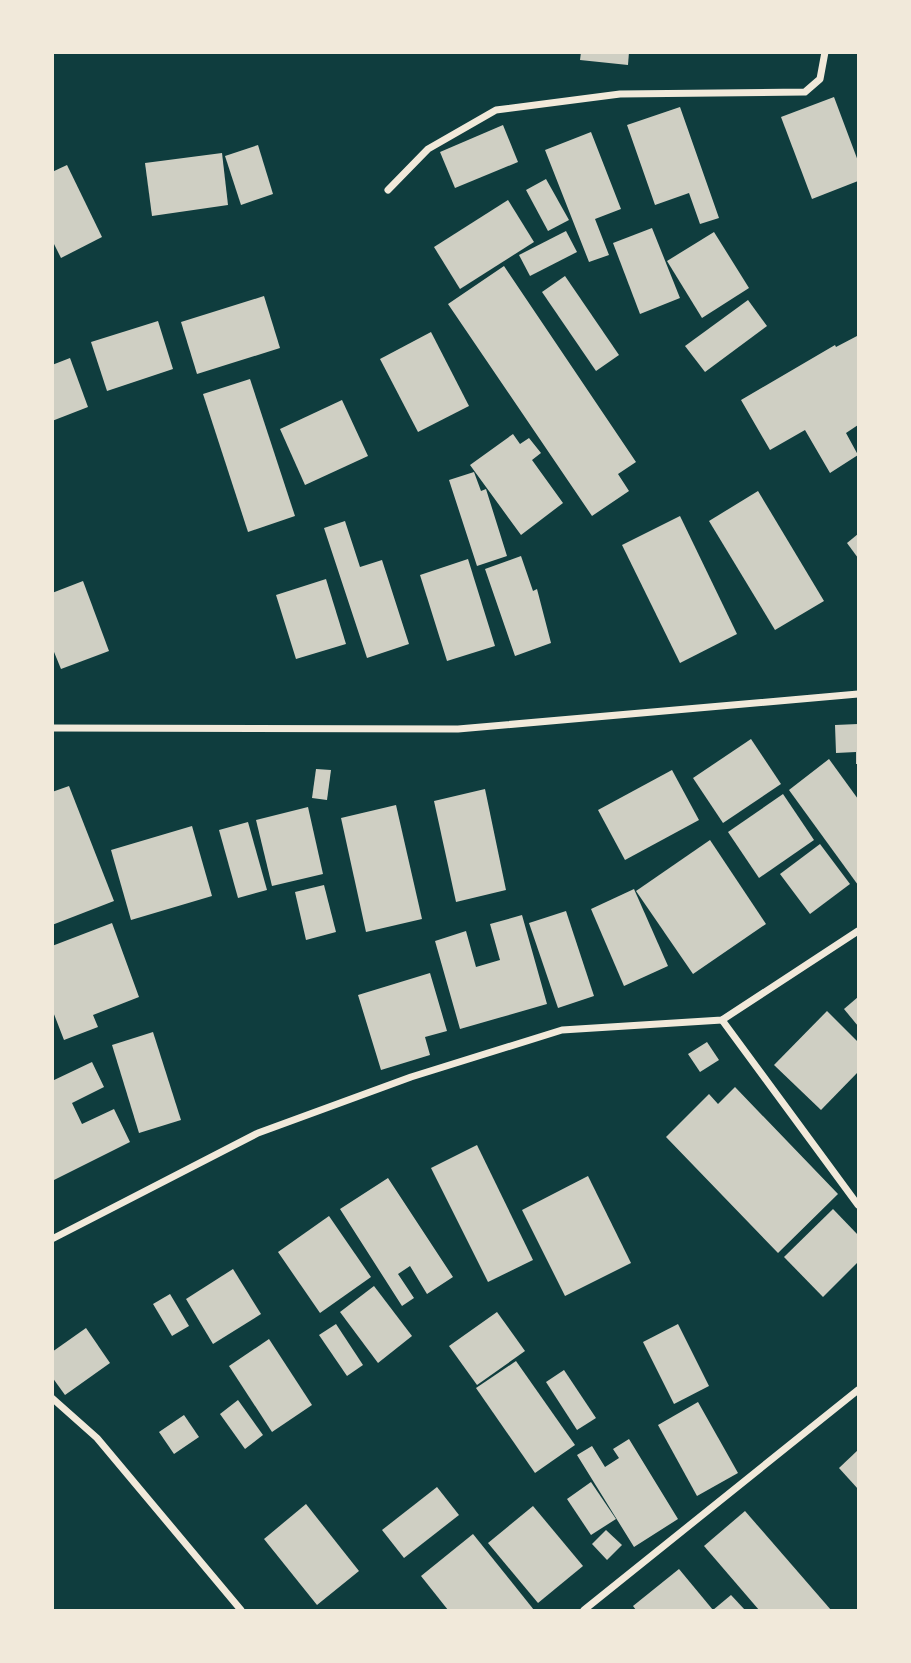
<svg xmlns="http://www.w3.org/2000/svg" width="911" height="1663" font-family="'DM Sans',sans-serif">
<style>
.building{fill:#cfcfc3}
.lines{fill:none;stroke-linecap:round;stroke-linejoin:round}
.minor{stroke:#f1e9da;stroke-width:7}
</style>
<rect width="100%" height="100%" fill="#0f3d3e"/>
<g class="building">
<polygon points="581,52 629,52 628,65 580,60"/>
<polygon points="834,97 858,161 858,181 812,199 781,117"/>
<polygon points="680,107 719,218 700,224 689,193 655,205 627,125"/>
<polygon points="503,125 518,162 455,188 440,152"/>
<polygon points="591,132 621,209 595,219 609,255 589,262 545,150"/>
<polygon points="258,145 273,194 241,205 225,156"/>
<polygon points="222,153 228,205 152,216 145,163"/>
<polygon points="67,165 102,237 61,258 52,240 52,172"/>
<polygon points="546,179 569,220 548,231 526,190"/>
<polygon points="508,200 534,242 460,289 434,247"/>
<polygon points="652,228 680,298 640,314 613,243"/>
<polygon points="566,231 577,252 530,276 519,255"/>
<polygon points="714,232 749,288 702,318 667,261"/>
<polygon points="504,266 636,462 618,474 629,491 592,516 448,304"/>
<polygon points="565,276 619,355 596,371 542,292"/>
<polygon points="264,296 280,348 197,374 181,322"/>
<polygon points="748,300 767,326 705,372 685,346"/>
<polygon points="158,321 173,369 107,391 91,342"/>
<polygon points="431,332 469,406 418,432 380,359"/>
<polygon points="857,336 858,425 846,433 858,455 830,473 805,430 770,450 741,400 835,345 836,347"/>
<polygon points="70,358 88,407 52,421 52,365"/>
<polygon points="250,379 295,516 248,532 203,394"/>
<polygon points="342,400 368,456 305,485 280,429"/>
<polygon points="513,434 520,444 529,438 541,453 532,460 563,503 521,535 470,465"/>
<polygon points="474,472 481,491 486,489 507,556 477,566 449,480"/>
<polygon points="758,491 824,601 775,630 709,521"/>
<polygon points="680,516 737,634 680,663 622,545"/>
<polygon points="345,521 360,567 382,560 409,644 367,658 324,528"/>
<polygon points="858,534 858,558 847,543"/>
<polygon points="521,556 533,591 537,589 551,643 515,656 485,569"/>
<polygon points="468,559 495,646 447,661 420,575"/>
<polygon points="326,579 346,644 296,659 276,595"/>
<polygon points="83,581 109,651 61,669 52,647 52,593"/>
<polygon points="858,724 858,764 856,764 856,752 836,753 835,725"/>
<polygon points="751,739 781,784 723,823 693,778"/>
<polygon points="829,759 858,799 858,885 789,790"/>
<polygon points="316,769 331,770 327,800 312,798"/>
<polygon points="672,770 699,820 625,860 598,810"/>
<polygon points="69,786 114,901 52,925 52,792"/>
<polygon points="485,789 506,890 456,902 434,801"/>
<polygon points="783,794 814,840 759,878 728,832"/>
<polygon points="396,805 422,919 366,932 341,818"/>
<polygon points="308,807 323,874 272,886 256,820"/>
<polygon points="248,822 267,890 238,898 219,830"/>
<polygon points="192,826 212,896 131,920 111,850"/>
<polygon points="710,840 766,924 693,974 636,891"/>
<polygon points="820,844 850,884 810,914 780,874"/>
<polygon points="324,885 336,932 306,940 295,892"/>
<polygon points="634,889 668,966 624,986 591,909"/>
<polygon points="566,911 594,996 558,1008 529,923"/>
<polygon points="522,915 547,1004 460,1029 435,941 466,931 476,967 500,960 490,924"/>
<polygon points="112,923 139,997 93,1015 98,1027 64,1040 52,1009 52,946"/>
<polygon points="430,973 447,1031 425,1037 430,1055 381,1070 358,995"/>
<polygon points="858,997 858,1026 844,1009"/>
<polygon points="827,1011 858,1042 858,1072 821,1110 774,1065"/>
<polygon points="153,1032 181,1120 139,1133 112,1045"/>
<polygon points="707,1042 719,1060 700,1072 688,1054"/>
<polygon points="92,1062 104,1087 72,1103 82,1124 114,1109 130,1142 52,1181 52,1081"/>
<polygon points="735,1087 838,1194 778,1253 666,1137 709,1094 718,1104"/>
<polygon points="477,1145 533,1260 488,1282 431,1168"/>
<polygon points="588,1176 631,1263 565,1296 522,1210"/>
<polygon points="388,1178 453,1277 427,1294 410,1266 398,1274 414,1298 402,1306 340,1209"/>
<polygon points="833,1209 858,1235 858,1262 823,1297 784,1257"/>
<polygon points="329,1216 371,1277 320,1313 278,1252"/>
<polygon points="233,1269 261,1314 213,1344 186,1299"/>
<polygon points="374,1286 412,1336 378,1363 340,1312"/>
<polygon points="170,1294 189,1326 172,1336 153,1304"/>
<polygon points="497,1312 525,1351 477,1385 449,1346"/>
<polygon points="336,1324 363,1365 347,1376 319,1335"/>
<polygon points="678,1324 709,1386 674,1404 643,1342"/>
<polygon points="86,1328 110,1363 65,1395 52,1377 52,1352"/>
<polygon points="269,1339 312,1405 272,1432 229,1366"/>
<polygon points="516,1361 575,1445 535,1473 476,1388"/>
<polygon points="564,1370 596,1418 577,1430 546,1382"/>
<polygon points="238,1400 263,1435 245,1449 220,1414"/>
<polygon points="698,1402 738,1473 697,1496 658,1425"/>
<polygon points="184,1415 199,1437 174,1454 159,1432"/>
<polygon points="629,1439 678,1519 634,1547 577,1455 592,1446 605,1467 619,1458 613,1449"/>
<polygon points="858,1450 858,1489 839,1468"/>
<polygon points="591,1482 616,1519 591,1535 567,1499"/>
<polygon points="437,1487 459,1515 404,1558 382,1530"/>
<polygon points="306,1504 359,1571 317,1605 264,1539"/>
<polygon points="533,1506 583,1566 538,1603 488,1543"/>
<polygon points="745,1511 831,1610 759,1610 704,1546"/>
<polygon points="606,1530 622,1545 607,1560 592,1544"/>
<polygon points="473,1534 534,1610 448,1610 421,1576"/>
<polygon points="679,1569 713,1610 636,1610 633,1606"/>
<polygon points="731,1595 745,1610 713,1610"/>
</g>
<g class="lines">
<g class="minor">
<polyline points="388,190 428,149 496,110 620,94 805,92 820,79 825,52"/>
<polyline points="52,728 458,729 858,694"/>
<polyline points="722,1020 858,1205"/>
<polyline points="52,1239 258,1133 411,1077 562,1030 722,1020 858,931"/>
<polyline points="52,1398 97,1438 241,1610"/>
<polyline points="584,1610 858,1390"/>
</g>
</g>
<rect width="911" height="1663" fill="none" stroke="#f1e9da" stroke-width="108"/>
</svg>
